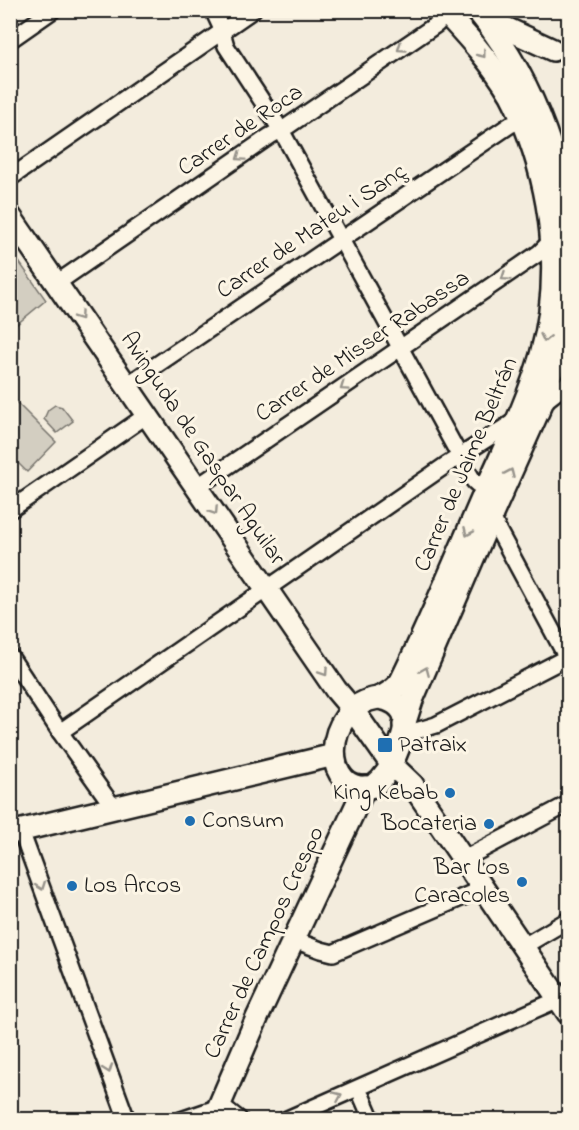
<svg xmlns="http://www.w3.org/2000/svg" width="579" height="1130" font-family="'Indie Flower',sans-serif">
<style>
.green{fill:#d3cec1;stroke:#78756e;stroke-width:1.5}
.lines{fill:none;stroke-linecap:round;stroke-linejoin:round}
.street-casing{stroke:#1c1c1c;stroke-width:20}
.secondary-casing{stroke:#1c1c1c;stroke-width:26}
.street{stroke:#fcf5e5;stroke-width:15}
.secondary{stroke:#fcf5e5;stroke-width:21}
.oneway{stroke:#97938b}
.poi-dot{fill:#1f6fb2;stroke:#fcf5e5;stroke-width:2}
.labels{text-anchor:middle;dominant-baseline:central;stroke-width:6;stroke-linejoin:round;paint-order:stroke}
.street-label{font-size:24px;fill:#1c1c1c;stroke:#fcf5e5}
.poi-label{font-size:24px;fill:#1c1c1c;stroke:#fcf5e5;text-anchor:start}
</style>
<rect width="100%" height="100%" fill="#f3ecdd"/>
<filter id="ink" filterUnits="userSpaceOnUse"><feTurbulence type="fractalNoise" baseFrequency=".0167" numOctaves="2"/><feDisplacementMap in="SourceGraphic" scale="12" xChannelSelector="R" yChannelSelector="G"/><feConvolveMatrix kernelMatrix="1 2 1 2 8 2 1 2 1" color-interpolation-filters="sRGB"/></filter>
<g filter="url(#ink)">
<g class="green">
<polygon points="10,249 46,300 11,329 10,329"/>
<polygon points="11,397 56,442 27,472 11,456"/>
<polygon points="55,405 62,407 73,421 57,433 44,419 48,410"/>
</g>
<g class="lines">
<g class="street-casing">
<g id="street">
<path d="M213 10 220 25 226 46 281 130 464 464C470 474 474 488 487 487"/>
<polyline points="10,40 53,10"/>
<polyline points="10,178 253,10"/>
<polyline points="57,283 270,136 288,126 437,24 443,15 443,10"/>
<polyline points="127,385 510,125 518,122 524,123"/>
<polyline points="541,404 568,383"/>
<polyline points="197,487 539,253 551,241"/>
<polyline points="10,510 147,415"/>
<polyline points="493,512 494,520 497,528 567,658"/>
<polyline points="10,656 60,732 114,808"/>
<polyline points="60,732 446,465 518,419"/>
<polyline points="400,741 402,738 409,733 436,725 568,657"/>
<polyline points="21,831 127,1120"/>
<polyline points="464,859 568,804"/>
<polyline points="294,940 321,950 333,953 484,888"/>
<polyline points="524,946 568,920"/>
<polyline points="362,1097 372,1120"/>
<polyline points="181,1120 219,1107 226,1109 240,1120"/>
<polyline points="285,1120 559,999"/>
</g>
</g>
<g class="secondary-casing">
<g id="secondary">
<path d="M477 10C510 50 535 99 551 148 560 174 564 202 568 229"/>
<polyline points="486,19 553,50"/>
<polyline points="10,216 336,690 353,710 391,764 412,784 568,1013"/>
<path d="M378 698C388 694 395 690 401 681 431 620 457 556 484 494 504 448 527 404 541 355 561 284 554 206 529 137 524 123 518 108 511 95 492 63 468 37 443 10"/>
<path d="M378 698C390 699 403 706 405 719 406 733 394 761 387 772 383 778 379 782 374 786 320 799 321 706 378 698Z"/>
<polyline points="404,725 412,700 493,512 542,403 560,345 568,304"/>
<polyline points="10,833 334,755"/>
<polyline points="213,1120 257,1018 365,787"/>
</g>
</g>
<use href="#street" class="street"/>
<use href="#secondary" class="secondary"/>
</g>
<defs><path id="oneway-chevron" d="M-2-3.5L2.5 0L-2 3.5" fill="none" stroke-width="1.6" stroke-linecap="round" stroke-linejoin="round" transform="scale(1.5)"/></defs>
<g class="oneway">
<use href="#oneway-chevron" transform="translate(401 48) rotate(145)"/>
<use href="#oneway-chevron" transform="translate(482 54) rotate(52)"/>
<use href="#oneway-chevron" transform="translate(240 157) rotate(145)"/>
<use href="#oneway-chevron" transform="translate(505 277) rotate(146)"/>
<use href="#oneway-chevron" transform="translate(79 316) rotate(55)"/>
<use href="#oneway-chevron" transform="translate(545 338) rotate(102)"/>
<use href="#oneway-chevron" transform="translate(344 387) rotate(145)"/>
<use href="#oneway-chevron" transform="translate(510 473) rotate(-66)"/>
<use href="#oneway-chevron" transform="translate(214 511) rotate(56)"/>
<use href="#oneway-chevron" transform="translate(468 532) rotate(114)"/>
<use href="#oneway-chevron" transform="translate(425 671) rotate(-67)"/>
<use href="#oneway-chevron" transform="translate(324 672) rotate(56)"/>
<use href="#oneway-chevron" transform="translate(41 886) rotate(70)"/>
<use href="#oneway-chevron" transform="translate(108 1069) rotate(70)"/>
<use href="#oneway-chevron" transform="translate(338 1096) rotate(-24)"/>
</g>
</g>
<g class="poi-dot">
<rect x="377" y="737" width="16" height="16" rx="3"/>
<circle cx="450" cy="793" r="6"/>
<circle cx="190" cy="821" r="6"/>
<circle cx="489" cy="824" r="6"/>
<circle cx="522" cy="882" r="6"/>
<circle cx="72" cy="886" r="6"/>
</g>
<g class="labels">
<g class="street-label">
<text transform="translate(241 131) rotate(-34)">Carrer de Roca</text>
<text transform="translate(312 232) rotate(-34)">Carrer de Mateu i Sanç</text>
<text transform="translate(363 347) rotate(-34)">Carrer de Misser Rabassa</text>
<text transform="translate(202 449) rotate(56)">Avinguda de Gaspar Aguilar</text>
<text transform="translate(467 465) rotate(-67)">Carrer de Jaime Beltrán</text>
<text transform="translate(265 943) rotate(-65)">Carrer de Campos Crespo</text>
</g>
<g class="poi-label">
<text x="398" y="745">Patraix</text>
<text x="438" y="793" text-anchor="end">King Kebab</text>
<text x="202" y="821">Consum</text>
<text x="477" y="824" text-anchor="end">Bocateria</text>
<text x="510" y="868" text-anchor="end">Bar Los<tspan x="510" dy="28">Caracoles</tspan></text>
<text x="84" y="886">Los Arcos</text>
</g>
</g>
<rect width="579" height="1130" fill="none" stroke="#fcf5e5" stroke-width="36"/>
<rect x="18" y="18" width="543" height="1094" fill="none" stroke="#1c1c1c" stroke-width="2" filter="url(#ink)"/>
</svg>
